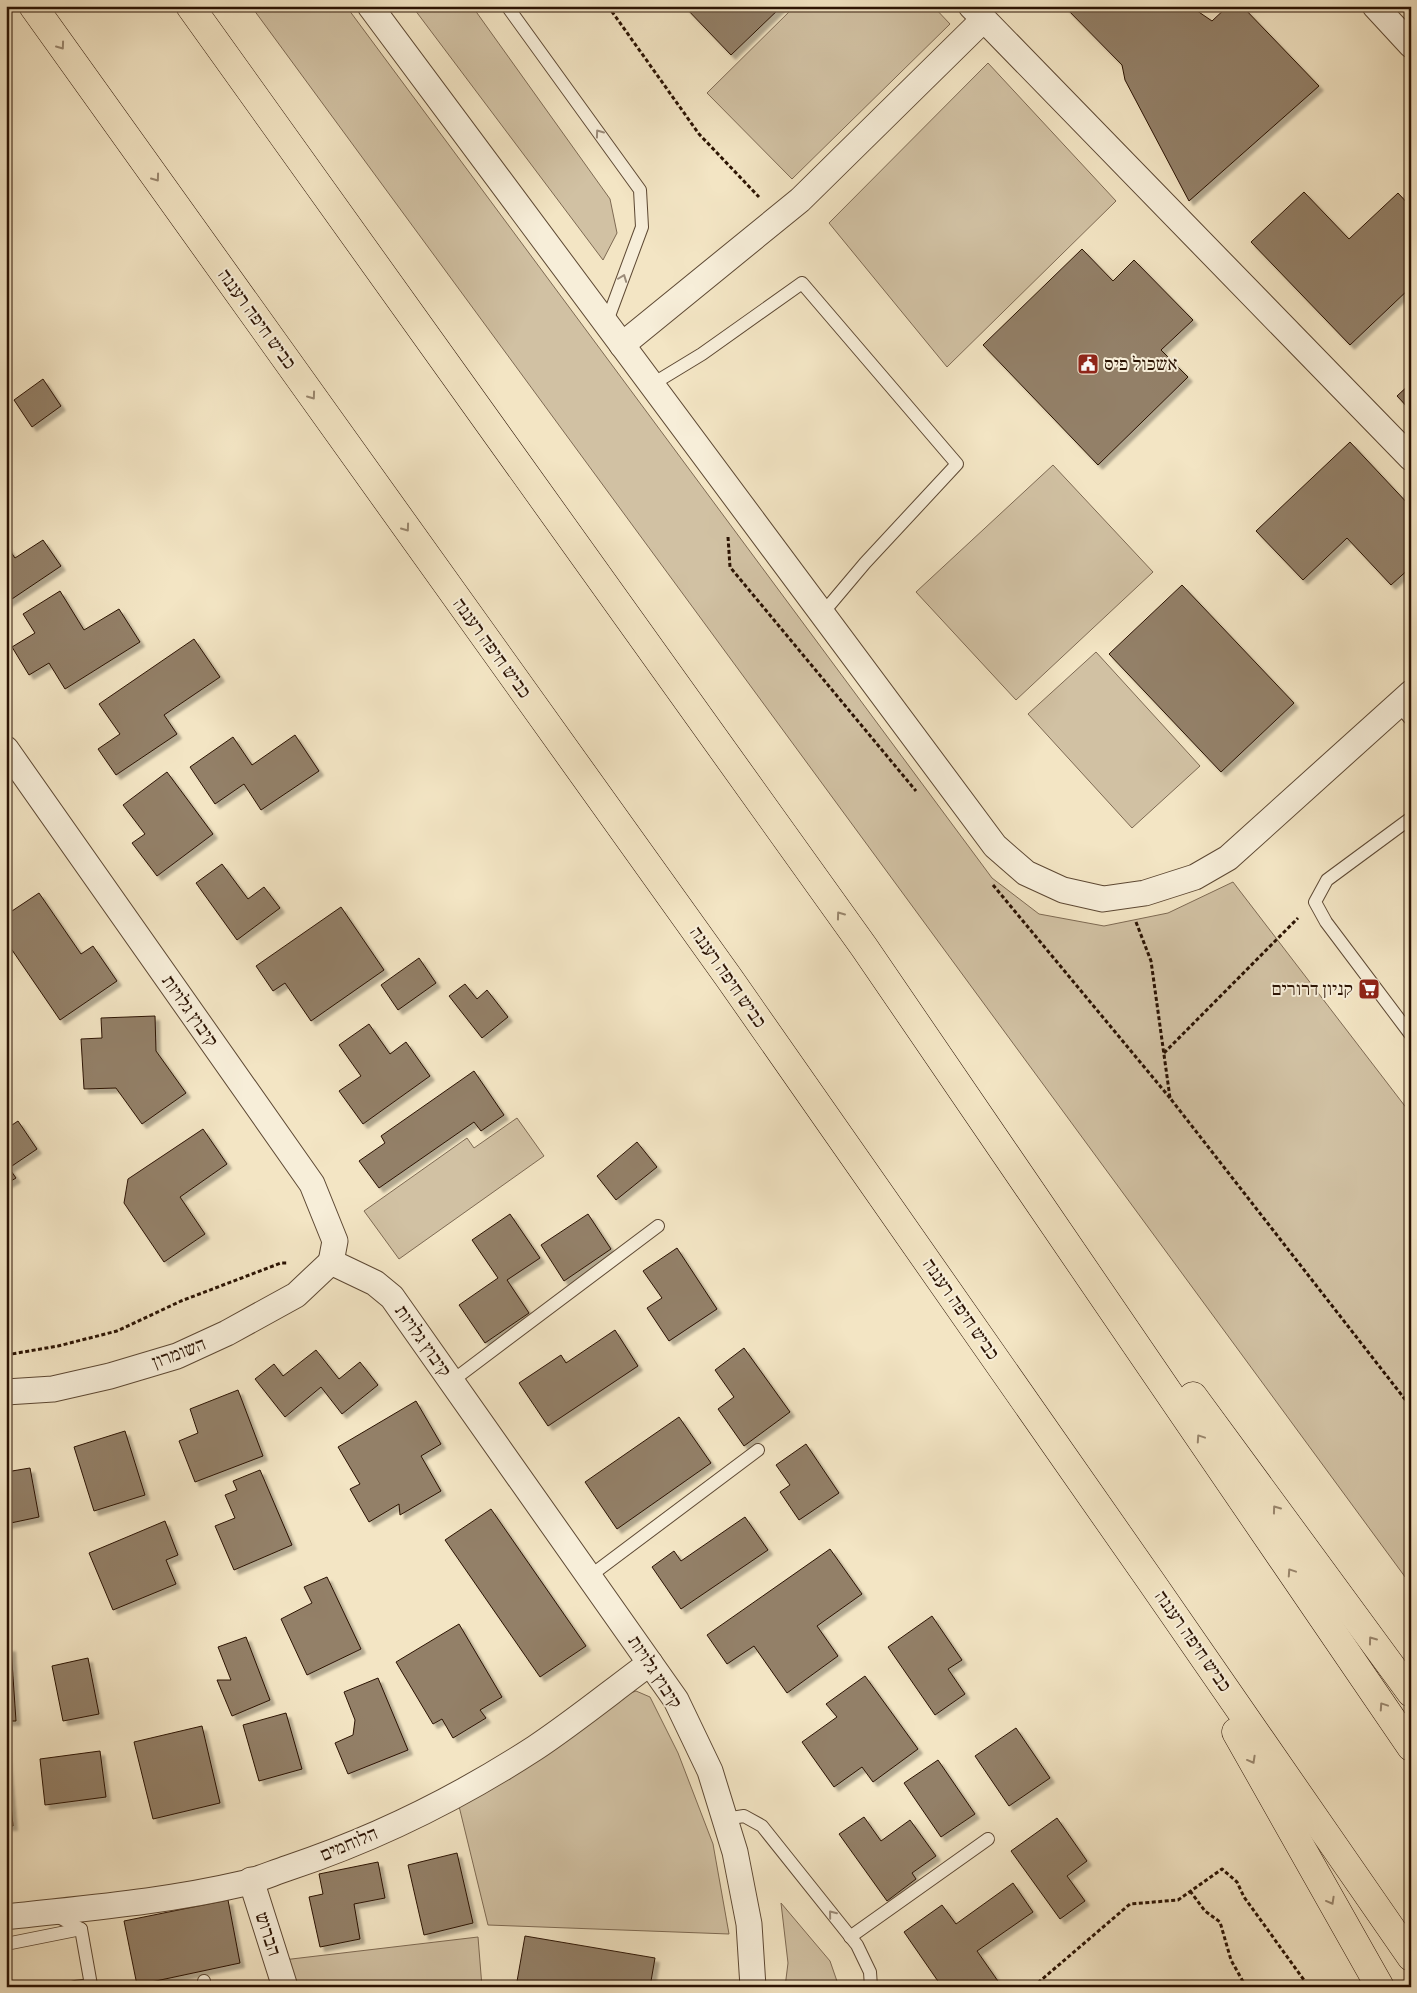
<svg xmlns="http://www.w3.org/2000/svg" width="1417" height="1993" font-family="'Libre Bodoni','Frank Ruhl Libre',serif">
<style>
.green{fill:#d1c1a3;stroke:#7e6a53}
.building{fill:#938067;stroke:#2b1303;filter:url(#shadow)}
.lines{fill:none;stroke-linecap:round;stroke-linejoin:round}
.lane-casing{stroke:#5d4833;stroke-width:14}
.street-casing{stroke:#5d4833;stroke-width:27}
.highway-casing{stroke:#2b1303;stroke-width:29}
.path{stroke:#2b1303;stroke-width:3;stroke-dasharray:4 2.5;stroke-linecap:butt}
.lane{stroke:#f7eed9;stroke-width:12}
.street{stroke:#f7eed9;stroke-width:25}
.highway{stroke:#f3e5c4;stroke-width:28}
.oneway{stroke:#99866d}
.oneway2{stroke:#9b8b79}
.labels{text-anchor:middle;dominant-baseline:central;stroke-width:4;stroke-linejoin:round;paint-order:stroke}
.street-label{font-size:19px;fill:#2b1303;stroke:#f7eed9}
.poi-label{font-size:19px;fill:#2b1303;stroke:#f7eed9;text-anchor:start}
</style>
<defs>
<filter id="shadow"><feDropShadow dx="4.5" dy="4.5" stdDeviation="1" flood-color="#0004"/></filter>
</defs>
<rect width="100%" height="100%" fill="#f3e5c4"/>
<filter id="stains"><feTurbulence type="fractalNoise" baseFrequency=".004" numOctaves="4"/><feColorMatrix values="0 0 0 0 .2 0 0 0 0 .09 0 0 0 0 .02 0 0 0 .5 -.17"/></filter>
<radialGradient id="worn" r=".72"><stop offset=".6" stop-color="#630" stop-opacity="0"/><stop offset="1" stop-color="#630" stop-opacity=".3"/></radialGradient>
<g class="green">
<polygon points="251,6 346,6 992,878 1039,914 1104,926 1168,913 1233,882 1411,1114 1411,1585"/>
<polygon points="412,6 472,6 610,199 617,233 603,260"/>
<polygon points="795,6 933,6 950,24 792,179 707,93"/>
<polygon points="988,63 1116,201 947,367 829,223"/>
<polygon points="1053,465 1153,572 1016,700 916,592"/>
<polygon points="1096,652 1200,766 1132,828 1028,714"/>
<polygon points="517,1118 544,1156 399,1259 364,1211 467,1138 474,1148"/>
<polygon points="636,1691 650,1697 678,1753 713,1844 729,1934 488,1925 457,1798 623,1696"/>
<polygon points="781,1903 830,1961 839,1987 785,1987 788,1963"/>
<polygon points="478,1937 482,1987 285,1987 283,1960"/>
</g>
<g class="building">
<polygon points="684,6 782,6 731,55"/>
<polygon points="1064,6 1190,6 1212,21 1228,6 1242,6 1319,86 1189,201 1125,80 1122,65"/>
<polygon points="1304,192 1349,239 1398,193 1411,207 1411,287 1350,345 1251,242"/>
<polygon points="1082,249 1113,281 1134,260 1193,320 1161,350 1188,377 1098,465 983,345"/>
<polygon points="43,379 61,406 32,427 14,400"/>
<polygon points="1411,383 1411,411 1397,396"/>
<polygon points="1350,442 1411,507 1411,567 1391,585 1347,538 1303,580 1256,531"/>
<polygon points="43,540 61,566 6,603 6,545 15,558"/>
<polygon points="1182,585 1294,703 1221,772 1109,654"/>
<polygon points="60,591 84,630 119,609 140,642 65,689 49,663 29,675 12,647 35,633 23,614"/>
<polygon points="194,639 220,677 164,715 177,734 116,775 98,749 120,734 99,704"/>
<polygon points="295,735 319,771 261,810 244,784 215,804 190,767 233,737 252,765"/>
<polygon points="167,772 213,834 157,876 132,843 145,834 123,805"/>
<polygon points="222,864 248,899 264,887 280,908 237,940 196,883"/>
<polygon points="39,893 81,954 93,946 117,981 60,1020 10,947 6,949 6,915"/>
<polygon points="341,907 384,970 311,1021 285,983 273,991 256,966"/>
<polygon points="419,958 436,983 398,1010 381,985"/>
<polygon points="465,984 477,999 487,990 508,1017 482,1038 449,996"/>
<polygon points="155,1016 156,1051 186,1093 142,1124 116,1088 84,1089 81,1039 102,1038 101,1018"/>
<polygon points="369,1024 390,1054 406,1042 430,1076 363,1124 339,1091 361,1076 339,1045"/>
<polygon points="474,1071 504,1115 481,1131 474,1122 379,1188 359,1161 385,1143 381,1136"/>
<polygon points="18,1121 37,1149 9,1168 16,1178 6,1184 6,1129"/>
<polygon points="203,1129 227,1164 180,1197 205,1234 164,1262 124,1203 128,1179"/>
<polygon points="637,1142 657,1167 616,1200 597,1176"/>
<polygon points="510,1214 540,1258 507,1280 529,1313 485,1343 459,1305 498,1278 472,1240"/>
<polygon points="588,1214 611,1249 564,1281 541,1245"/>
<polygon points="677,1248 717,1309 669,1341 647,1308 662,1298 643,1271"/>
<polygon points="615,1330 638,1366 548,1426 519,1383 561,1355 566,1363"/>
<polygon points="744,1348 790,1412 744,1446 718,1409 734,1397 715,1370"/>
<polygon points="316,1350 339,1379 360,1362 378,1385 342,1414 321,1387 285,1417 255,1379 274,1364 283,1376"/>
<polygon points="238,1390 263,1456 195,1482 179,1441 198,1433 190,1409"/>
<polygon points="416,1401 441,1444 421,1456 441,1491 400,1515 399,1504 369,1522 350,1489 360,1484 338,1447"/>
<polygon points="679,1417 711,1463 617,1529 585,1482"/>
<polygon points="125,1431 145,1495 94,1511 74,1447"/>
<polygon points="806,1444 839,1493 799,1520 780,1492 790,1485 776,1465"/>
<polygon points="30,1468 39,1517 6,1524 6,1472"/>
<polygon points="260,1470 292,1545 234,1570 215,1526 235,1518 225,1495 237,1490 233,1481"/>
<polygon points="491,1509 586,1646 540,1677 445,1540"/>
<polygon points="745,1517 768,1550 681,1609 652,1567 674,1551 681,1561"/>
<polygon points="165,1521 178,1555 166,1560 176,1584 113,1610 89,1553"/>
<polygon points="830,1549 862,1594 817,1626 838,1656 787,1693 754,1646 727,1664 707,1635"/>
<polygon points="327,1577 361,1649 307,1675 281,1619 312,1603 304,1587"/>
<polygon points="932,1616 962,1660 948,1669 965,1694 935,1715 888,1647"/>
<polygon points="459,1624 502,1697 480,1710 486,1718 453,1738 442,1719 433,1724 396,1662"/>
<polygon points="246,1637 270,1700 232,1716 217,1680 231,1680 218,1647"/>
<polygon points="11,1647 16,1721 6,1721 6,1648"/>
<polygon points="88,1658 99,1714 63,1721 52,1666"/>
<polygon points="865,1676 918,1749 873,1782 862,1767 834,1787 802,1742 837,1717 826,1704"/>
<polygon points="378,1678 408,1750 348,1774 335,1743 353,1735 355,1720 344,1692"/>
<polygon points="286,1713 302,1769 259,1781 243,1725"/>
<polygon points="202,1726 220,1803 153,1819 134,1742"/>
<polygon points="1016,1728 1050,1778 1009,1806 975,1756"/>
<polygon points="6,1749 13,1826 6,1826"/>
<polygon points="100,1751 106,1797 45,1805 40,1759"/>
<polygon points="938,1760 975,1814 941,1837 904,1783"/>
<polygon points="864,1817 881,1841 910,1820 936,1856 912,1873 916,1879 887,1901 839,1834"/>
<polygon points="1057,1818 1087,1861 1067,1876 1085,1901 1060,1919 1011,1851"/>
<polygon points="457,1853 473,1923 424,1935 408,1865"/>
<polygon points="378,1862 385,1898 354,1904 360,1939 320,1947 309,1897 323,1894 319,1874"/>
<polygon points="1013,1883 1033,1912 977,1951 1000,1984 996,1987 942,1987 904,1932 942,1905 956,1924"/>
<polygon points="228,1900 240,1963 137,1985 124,1921"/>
<polygon points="525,1936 655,1958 650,1987 516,1987"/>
</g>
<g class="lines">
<g class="lane-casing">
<g id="lane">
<polyline points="507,6 640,190 642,227 606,324"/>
<polyline points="651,385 702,354 802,283 957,464 865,563 822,614"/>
<polyline points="1398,704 1411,720"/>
<polyline points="1411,818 1327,880 1315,902 1326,922 1411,1035"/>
<polyline points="452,1381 658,1226"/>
<polyline points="590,1576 758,1450"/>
<polyline points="725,1819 744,1816 762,1826 857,1945 870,1972 871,1987"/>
<polyline points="55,1915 81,1929 91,1985 75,1987"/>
<polyline points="850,1937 988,1839"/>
<polyline points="6,1944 81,1929"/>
<polyline points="203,1987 204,1981"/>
</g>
</g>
<g class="street-casing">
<g id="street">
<polyline points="370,6 995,846 1026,873 1063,890 1103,899 1145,893 1195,877 1228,858 1411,693"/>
<polyline points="971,6 1411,458"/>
<polyline points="1375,6 1411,45"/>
<polyline points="622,345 800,200 983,20"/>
<polyline points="6,749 312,1184 335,1241 331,1262 375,1283 392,1297 676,1700 710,1771 735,1852 749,1924 753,1987"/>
<polyline points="6,1392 53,1389 110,1376 177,1356 227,1333 296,1295 331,1262"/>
<polyline points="251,1880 285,1987"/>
<path d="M6 1917C85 1908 164 1902 241 1884 257 1880 273 1873 288 1868 375 1839 458 1798 535 1748 574 1722 612 1691 650 1663"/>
</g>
</g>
<g class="highway-casing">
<g id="highway">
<polyline points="33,6 729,978 1150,1580 1411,1957"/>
<polyline points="190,6 864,947 1411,1747"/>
<polyline points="1193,1396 1411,1693"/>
<polyline points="1236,1732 1380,1987"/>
</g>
</g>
<g class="path">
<polyline points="608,6 699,134 759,197"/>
<polyline points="728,537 730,567 916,791"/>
<polyline points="993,885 1170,1098"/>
<polyline points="1136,922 1151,961 1170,1098 1411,1407"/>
<polyline points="1164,1053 1298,918"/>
<polyline points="6,1355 58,1346 117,1331 181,1301 281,1263 288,1263"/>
<polyline points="1190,1891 1205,1911 1220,1922 1231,1960 1246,1987"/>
<polyline points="1033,1987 1130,1904 1178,1900 1222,1869 1237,1882 1244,1897 1309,1987"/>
</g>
<use href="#lane" class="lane"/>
<use href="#street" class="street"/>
<use href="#highway" class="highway"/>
</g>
<defs><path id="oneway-chevron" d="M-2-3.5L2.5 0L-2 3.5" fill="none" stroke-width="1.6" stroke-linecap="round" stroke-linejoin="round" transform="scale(1.25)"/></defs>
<g class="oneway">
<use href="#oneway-chevron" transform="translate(61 46) rotate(54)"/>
<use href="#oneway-chevron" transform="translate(156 178) rotate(54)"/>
<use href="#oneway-chevron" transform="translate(312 396) rotate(54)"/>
<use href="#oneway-chevron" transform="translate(406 528) rotate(54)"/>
<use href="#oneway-chevron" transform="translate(840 915) rotate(-126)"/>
<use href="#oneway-chevron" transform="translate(1200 1438) rotate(-124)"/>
<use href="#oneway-chevron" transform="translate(1276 1509) rotate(-126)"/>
<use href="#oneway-chevron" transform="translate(1291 1572) rotate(-124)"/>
<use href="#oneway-chevron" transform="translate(1372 1640) rotate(-126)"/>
<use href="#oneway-chevron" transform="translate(1383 1706) rotate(-124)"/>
<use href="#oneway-chevron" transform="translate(1252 1760) rotate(61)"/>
<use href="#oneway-chevron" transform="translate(1331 1901) rotate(61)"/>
</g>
<g class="oneway2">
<use href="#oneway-chevron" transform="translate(599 133) rotate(-126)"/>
<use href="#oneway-chevron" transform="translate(623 278) rotate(-69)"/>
<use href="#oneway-chevron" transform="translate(832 1914) rotate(-129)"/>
</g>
<defs>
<g id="civic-square" transform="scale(1.125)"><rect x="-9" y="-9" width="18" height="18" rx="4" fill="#8f2418" stroke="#f7eed9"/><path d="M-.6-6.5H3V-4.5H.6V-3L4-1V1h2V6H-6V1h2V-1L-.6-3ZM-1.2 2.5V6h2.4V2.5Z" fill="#fff"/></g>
<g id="supermarket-square" transform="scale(1.125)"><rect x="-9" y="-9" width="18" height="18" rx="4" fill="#8f2418" stroke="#f7eed9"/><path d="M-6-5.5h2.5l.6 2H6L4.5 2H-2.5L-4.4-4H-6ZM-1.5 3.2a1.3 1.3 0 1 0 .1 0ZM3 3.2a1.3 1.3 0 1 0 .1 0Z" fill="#fff"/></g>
</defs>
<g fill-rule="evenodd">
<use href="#civic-square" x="1088" y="364"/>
<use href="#supermarket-square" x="1369" y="989"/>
</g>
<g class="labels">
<g class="street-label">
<text transform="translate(257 319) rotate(54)">כביש חיפה רעננה</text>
<text transform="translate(492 648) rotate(54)">כביש חיפה רעננה</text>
<text transform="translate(728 977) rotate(55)">כביש חיפה רעננה</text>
<text transform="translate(190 1011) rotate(55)">קיבוץ גלויות</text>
<text transform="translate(961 1309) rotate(55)">כביש חיפה רעננה</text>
<text transform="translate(423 1341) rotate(55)">קיבוץ גלויות</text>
<text transform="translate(179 1353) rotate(-21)">השומרון</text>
<text transform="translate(1193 1641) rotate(55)">כביש חיפה רעננה</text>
<text transform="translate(655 1672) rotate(57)">קיבוץ גלויות</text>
<text transform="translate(349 1844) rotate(-23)">הלוחמים</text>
<text transform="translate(268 1934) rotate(72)">הברוש</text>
</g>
<g class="poi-label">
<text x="1104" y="364">אשכול פיס</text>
<text x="1353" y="989" text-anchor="end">קניון דרורים</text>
</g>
</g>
<rect width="1417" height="1993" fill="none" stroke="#f3e5c4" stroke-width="25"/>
<rect x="8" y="8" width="1402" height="1978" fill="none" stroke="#2b1303" stroke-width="2.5"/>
<rect x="12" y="12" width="1392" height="1968" fill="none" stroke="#2b1303"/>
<rect width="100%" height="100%" filter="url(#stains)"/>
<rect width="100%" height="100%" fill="url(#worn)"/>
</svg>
